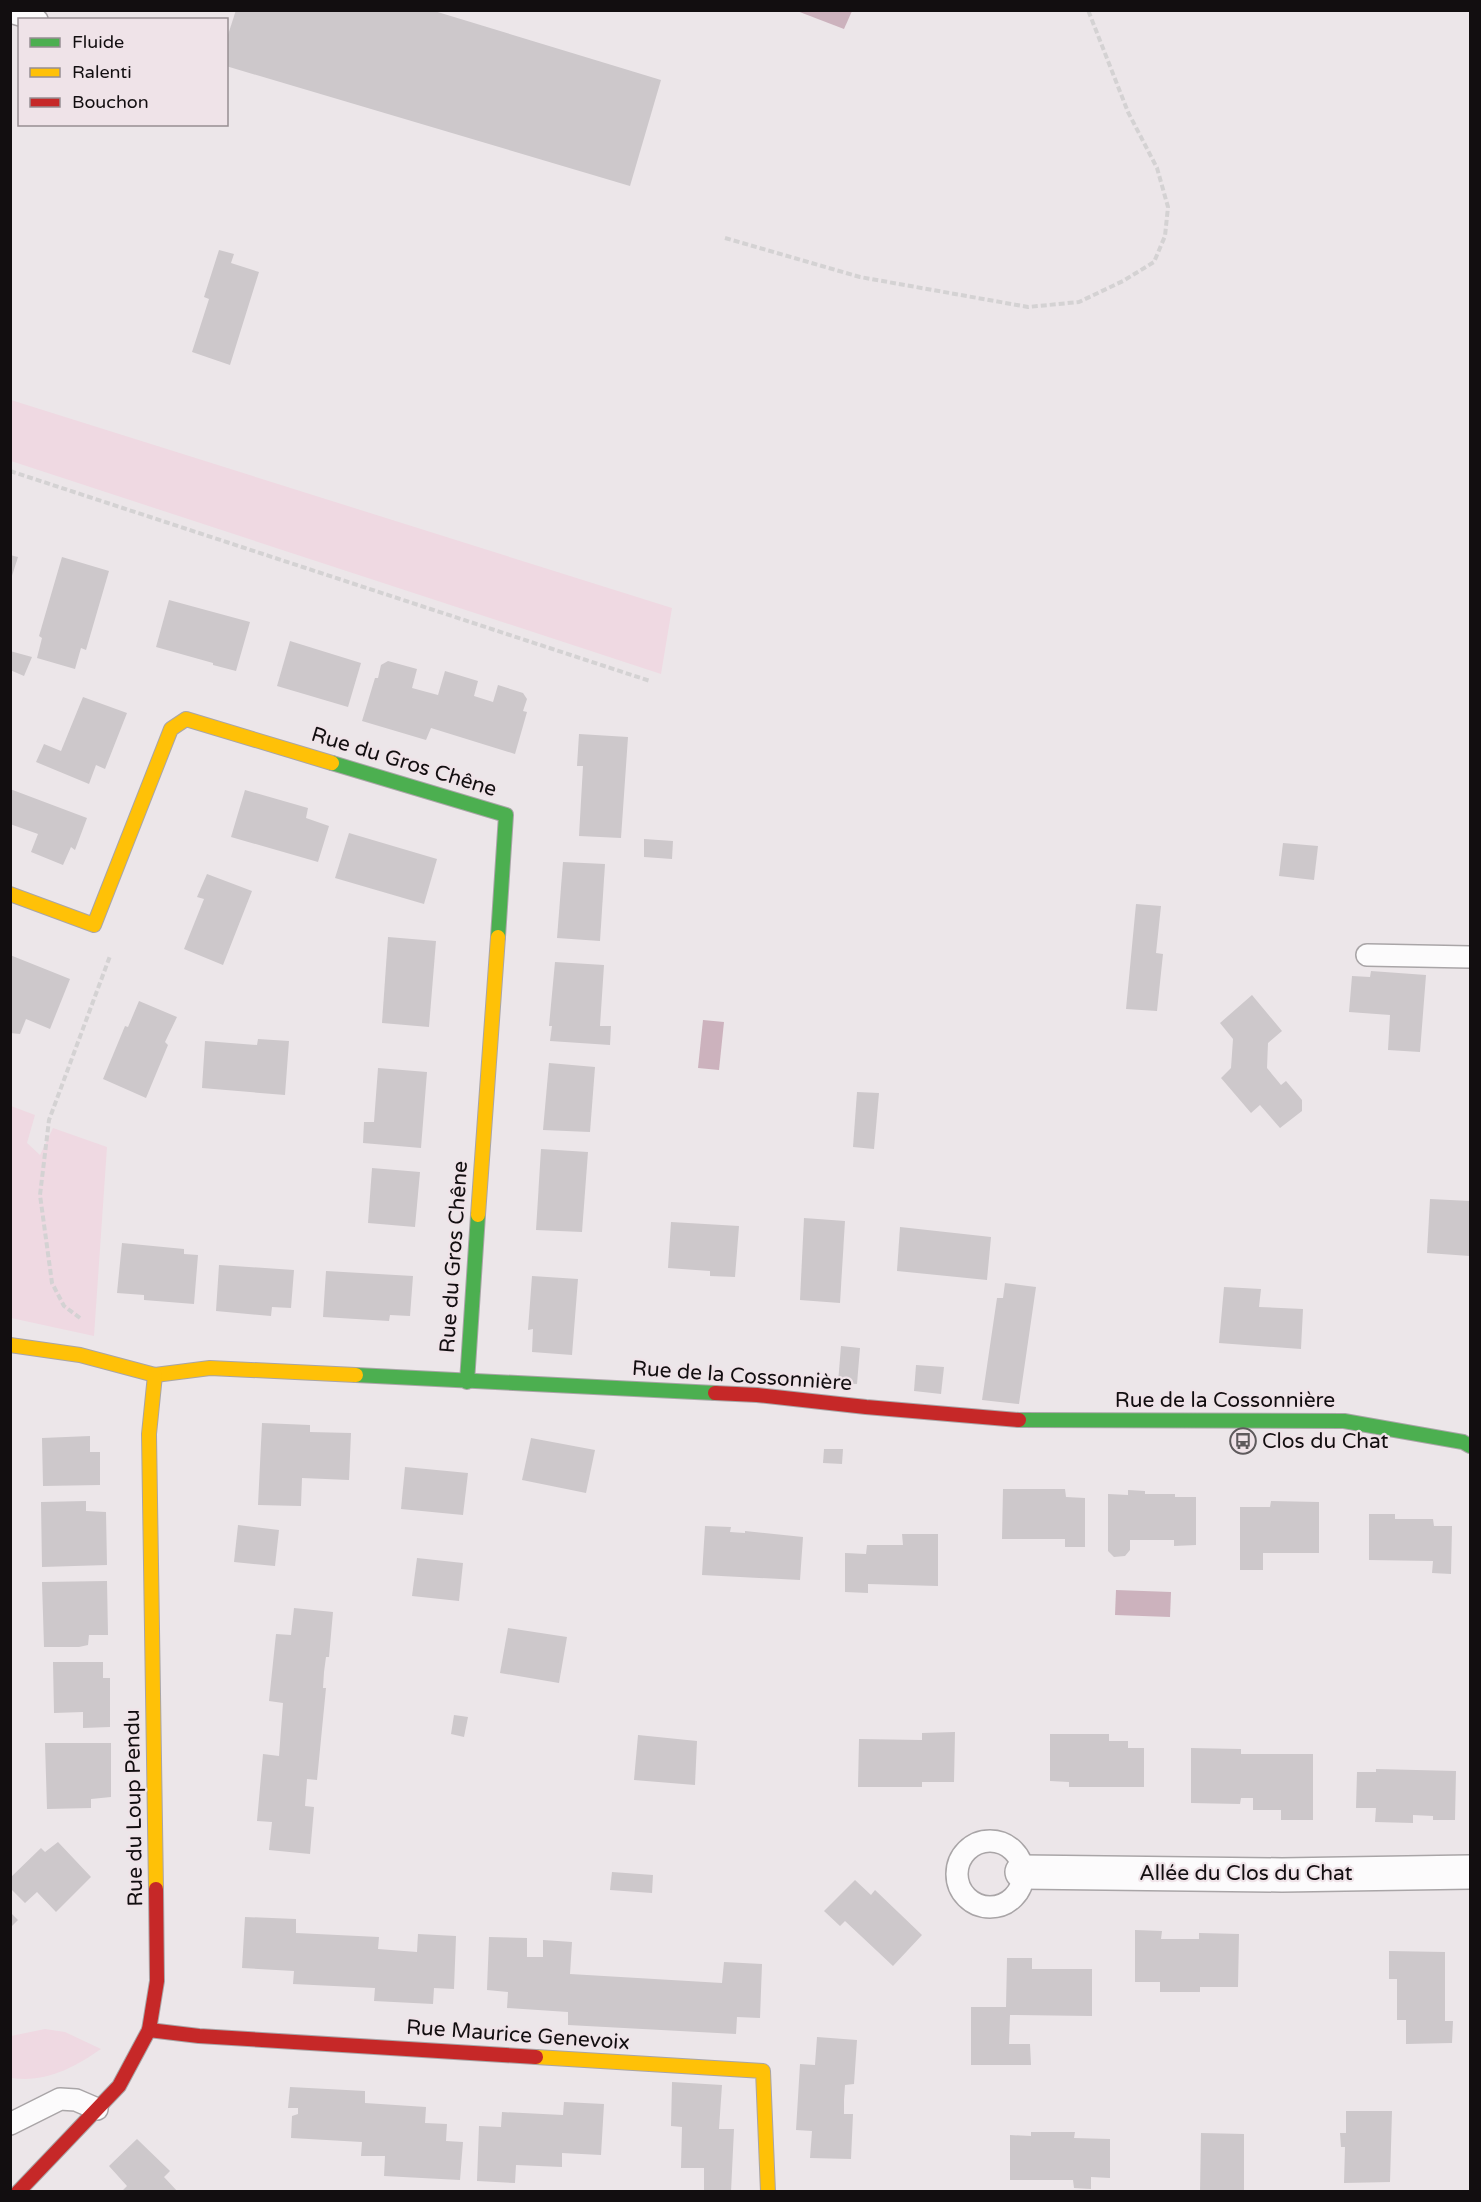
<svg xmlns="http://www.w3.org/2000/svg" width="1481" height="2202" font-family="'Varela Round',sans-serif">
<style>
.green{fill:#efd9e2}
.water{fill:#ccb2bd}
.building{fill:#cdc8cb}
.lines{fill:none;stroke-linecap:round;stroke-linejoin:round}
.lane-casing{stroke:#a9a5a7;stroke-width:24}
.street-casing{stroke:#a9a5a7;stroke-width:36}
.fast-casing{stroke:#a9a5a7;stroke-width:16}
.slow-casing{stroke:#a9a5a7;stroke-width:16}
.jam-casing{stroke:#a9a5a7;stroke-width:16}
.path{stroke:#d4d2d3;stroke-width:4;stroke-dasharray:6 3;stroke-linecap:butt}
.lane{stroke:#fcfbfc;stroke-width:21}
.street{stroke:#fcfbfc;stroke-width:33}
.fast{stroke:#4caf50;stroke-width:14}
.slow{stroke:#ffc107;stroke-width:14}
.jam{stroke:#c62828;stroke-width:14}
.labels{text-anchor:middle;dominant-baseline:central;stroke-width:4.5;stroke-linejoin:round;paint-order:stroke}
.street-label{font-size:21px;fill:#120e10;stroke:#efe3e8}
.poi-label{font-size:21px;fill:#120e10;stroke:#efe3e8;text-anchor:start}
</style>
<rect width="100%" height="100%" fill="#ece6e9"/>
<g class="green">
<polygon points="11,400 672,608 661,674 11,461"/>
<polygon points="11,1106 35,1115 27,1143 40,1155 53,1128 107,1147 94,1336 11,1318"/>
<path d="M45 2029 65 2032 101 2049C73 2068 46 2083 11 2078V2036Z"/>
</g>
<g class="water">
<polygon points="797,11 852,11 844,29"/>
<polygon points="703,1020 724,1022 719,1070 698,1068"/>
<polygon points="1116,1590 1171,1592 1170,1617 1115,1615"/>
</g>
<g class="building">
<polygon points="236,10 431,10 661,80 630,186 226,66 226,41"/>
<polygon points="219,250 234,254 231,263 259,272 230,365 192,352 209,299 204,297"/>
<polygon points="10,555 18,557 11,579 10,579"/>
<polygon points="62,557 109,571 86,650 81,648 75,669 37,658 42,638 39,636"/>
<polygon points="169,600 250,622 236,671 213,665 213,663 156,647"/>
<polygon points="290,641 361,663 348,707 277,686"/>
<polygon points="10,651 32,657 24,676 10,670"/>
<polygon points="388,661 417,669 412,688 438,695 445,671 478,681 474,696 493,702 498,685 523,693 527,699 523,711 527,712 515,754 431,728 426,740 362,721 375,678 378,678 381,665"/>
<polygon points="83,697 127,713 105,769 96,765 89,784 36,762 44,744 61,751"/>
<polygon points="579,734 628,737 621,838 579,836 583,766 577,766"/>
<polygon points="10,789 87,818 75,850 71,847 63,865 31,852 38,834 10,824"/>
<polygon points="245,790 308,808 306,818 329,826 318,862 231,837"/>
<polygon points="349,833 437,859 424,904 335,878"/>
<polygon points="644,839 673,841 672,859 644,857"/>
<polygon points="1283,843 1318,846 1314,880 1279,876"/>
<polygon points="563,862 605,864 600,941 557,938"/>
<polygon points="207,874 252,891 223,965 184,949 204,899 197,897"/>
<polygon points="1136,904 1161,906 1156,953 1163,954 1157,1011 1126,1009"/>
<polygon points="388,937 436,941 429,1027 382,1023"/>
<polygon points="10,955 70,979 50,1029 26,1019 20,1034 10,1033"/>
<polygon points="555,962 604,965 600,1026 611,1026 610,1045 550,1041 552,1026 549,1026"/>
<polygon points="1371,971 1426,975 1420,1052 1388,1050 1390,1015 1349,1012 1352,976 1370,977"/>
<polygon points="1252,995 1282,1031 1268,1043 1267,1068 1281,1085 1286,1081 1302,1100 1302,1111 1280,1128 1260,1105 1251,1113 1221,1078 1231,1068 1233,1039 1220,1023"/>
<polygon points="139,1001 177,1017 165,1042 168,1045 146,1098 103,1079 125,1026 128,1027"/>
<polygon points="258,1039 289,1041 285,1095 202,1088 205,1041 257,1045"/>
<polygon points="549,1063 595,1067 590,1132 543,1130"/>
<polygon points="378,1068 427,1072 421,1148 363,1143 364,1122 374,1122"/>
<polygon points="857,1092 879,1093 874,1149 853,1147"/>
<polygon points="541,1149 588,1152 582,1232 536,1230"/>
<polygon points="372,1168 420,1172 415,1227 368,1223"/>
<polygon points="1430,1199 1470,1201 1470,1256 1427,1253"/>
<polygon points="804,1218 845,1221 840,1303 800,1300"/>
<polygon points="671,1222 739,1226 735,1277 710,1276 710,1271 668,1268"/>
<polygon points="900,1227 991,1237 987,1280 897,1271"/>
<polygon points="122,1243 184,1249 184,1254 198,1255 194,1304 144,1300 144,1295 117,1293"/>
<polygon points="219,1265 294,1270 291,1308 272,1307 271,1316 216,1311"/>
<polygon points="326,1271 413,1276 410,1316 390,1315 389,1321 323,1317"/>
<polygon points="532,1276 578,1279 572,1355 532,1352 533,1329 528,1330"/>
<polygon points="1005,1283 1036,1287 1019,1404 982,1400 997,1298 1003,1298"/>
<polygon points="1224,1287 1261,1289 1259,1307 1303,1309 1301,1349 1219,1343"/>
<polygon points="841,1346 860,1348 857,1384 838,1383"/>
<polygon points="916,1365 944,1367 941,1394 914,1391"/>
<polygon points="262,1423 310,1425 310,1432 351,1433 349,1480 302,1478 301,1506 258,1505"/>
<polygon points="90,1436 90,1452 100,1452 100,1485 43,1486 42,1438"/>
<polygon points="531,1438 595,1450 586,1493 522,1480"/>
<polygon points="824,1449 843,1449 842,1464 823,1463"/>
<polygon points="405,1467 468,1473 463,1515 401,1509"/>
<polygon points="1003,1489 1065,1489 1066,1497 1085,1498 1085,1547 1065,1547 1065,1539 1002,1539"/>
<polygon points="1128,1490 1145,1491 1145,1494 1175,1494 1175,1497 1196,1497 1196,1545 1174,1546 1174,1540 1130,1540 1130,1550 1125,1556 1114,1557 1108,1551 1108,1494 1128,1495"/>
<polygon points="86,1501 86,1511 106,1512 107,1565 42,1567 41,1502"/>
<polygon points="1271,1501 1319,1502 1319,1553 1263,1553 1263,1570 1240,1570 1240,1507 1270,1507"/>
<polygon points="1369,1514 1395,1514 1395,1519 1433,1519 1434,1526 1452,1526 1451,1574 1432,1573 1433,1561 1369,1560"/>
<polygon points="238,1525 279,1530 275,1566 234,1562"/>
<polygon points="705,1526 731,1527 730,1532 745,1533 745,1531 803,1537 800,1580 702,1575"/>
<polygon points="902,1534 938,1534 938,1586 868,1584 868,1593 845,1592 845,1553 866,1554 867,1545 903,1545"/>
<polygon points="417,1558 463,1563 459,1601 412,1596"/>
<polygon points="107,1581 108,1635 89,1635 88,1645 79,1647 44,1647 42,1582"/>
<polygon points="294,1608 333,1612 329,1657 326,1657 324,1672 323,1688 326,1688 317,1780 307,1779 306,1792 305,1806 314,1807 310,1854 269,1850 272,1822 257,1821 263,1754 279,1756 283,1703 269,1701 276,1634 291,1635"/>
<polygon points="508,1628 567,1637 559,1683 500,1673"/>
<polygon points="53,1662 103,1662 103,1678 110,1678 110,1727 83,1728 83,1712 54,1713"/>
<polygon points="454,1715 468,1717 464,1737 451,1734"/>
<polygon points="955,1732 954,1782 922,1782 922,1787 858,1787 859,1739 922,1740 922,1733"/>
<polygon points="1050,1734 1109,1734 1109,1741 1128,1741 1128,1748 1144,1748 1144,1787 1069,1787 1069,1782 1050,1781"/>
<polygon points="638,1735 697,1741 695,1785 634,1780"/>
<polygon points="45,1743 111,1743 111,1797 91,1799 91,1808 47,1809"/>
<polygon points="1191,1748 1241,1749 1241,1754 1313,1754 1313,1820 1281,1820 1281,1810 1253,1810 1253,1798 1241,1798 1240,1804 1191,1803"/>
<polygon points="1376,1769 1456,1771 1455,1820 1433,1820 1433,1816 1413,1815 1413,1823 1375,1822 1376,1808 1356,1808 1357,1772 1376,1772"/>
<polygon points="58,1842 91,1877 56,1912 37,1892 25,1903 10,1888 10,1878 41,1848 45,1852"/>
<polygon points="612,1872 653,1875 652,1893 610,1890"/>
<polygon points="855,1880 871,1895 875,1890 922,1935 893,1966 845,1921 840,1926 824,1911"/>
<polygon points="10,1912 18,1920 10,1928"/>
<polygon points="245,1917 296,1919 296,1933 379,1937 378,1949 417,1952 418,1934 456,1936 454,1989 434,1988 433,2004 374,2001 375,1988 293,1984 294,1971 242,1968"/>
<polygon points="1135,1930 1162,1931 1161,1939 1199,1939 1199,1933 1239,1934 1238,1987 1200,1987 1200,1992 1160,1992 1160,1982 1135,1982"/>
<polygon points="489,1937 527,1938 527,1957 543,1957 543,1940 572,1942 570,1974 722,1983 724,1962 762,1964 760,2018 737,2017 736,2034 568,2025 568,2012 507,2008 508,1992 487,1990"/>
<polygon points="1389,1951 1445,1952 1445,2021 1453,2021 1452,2043 1406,2044 1406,2020 1397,2020 1397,1979 1389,1979"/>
<polygon points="1007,1958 1032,1958 1032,1969 1092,1969 1092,2016 1010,2015 1009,2044 1030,2044 1031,2065 971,2065 971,2007 1006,2007"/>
<polygon points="817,2037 857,2040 854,2084 845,2085 844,2099 844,2114 853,2114 851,2159 810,2158 812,2131 796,2130 800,2064 815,2065"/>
<polygon points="672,2082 722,2085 719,2129 734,2129 731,2192 704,2192 704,2168 681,2168 682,2127 671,2126"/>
<polygon points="290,2087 365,2091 365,2103 426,2107 425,2123 447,2124 446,2141 463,2142 460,2180 384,2176 385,2156 361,2156 362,2142 291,2138 292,2116 298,2114 298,2108 288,2108"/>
<polygon points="564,2102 604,2104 601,2155 562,2153 562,2167 516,2165 515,2183 477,2181 479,2126 501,2127 502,2112 563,2115"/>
<polygon points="1346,2111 1392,2111 1390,2182 1344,2183 1345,2147 1341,2147 1340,2133 1346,2133"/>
<polygon points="1031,2132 1075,2132 1074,2138 1110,2139 1110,2178 1091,2177 1091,2189 1074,2188 1073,2180 1010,2180 1010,2135 1031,2136"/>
<polygon points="1201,2133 1244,2134 1244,2192 1200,2192"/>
<polygon points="137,2139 170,2171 164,2177 178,2192 121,2192 127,2186 109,2166"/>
</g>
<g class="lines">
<g class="lane-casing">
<g id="lane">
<polyline points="10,12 37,20"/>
<polyline points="1367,955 1470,957"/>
<circle cx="990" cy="1874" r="33"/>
<polyline points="10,2124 60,2099 76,2100 97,2109"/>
</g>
</g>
<g class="street-casing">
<polyline id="street" points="1022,1872 1282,1875 1470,1872"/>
</g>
<g class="fast-casing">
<g id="fast">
<polyline points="332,763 506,815 498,937"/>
<polyline points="356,1375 715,1393"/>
<polyline points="467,1382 478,1215"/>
<polyline points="1019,1420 1344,1421 1463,1442 1470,1446"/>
</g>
</g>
<g class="slow-casing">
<g id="slow">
<polyline points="10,894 94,925 171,729 186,719 332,763"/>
<polyline points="478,1215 498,937"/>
<polyline points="10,1345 80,1355 155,1375 210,1368 356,1375"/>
<polyline points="155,1375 149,1434 156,1889"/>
<polyline points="536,2057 763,2071 768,2192"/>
</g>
</g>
<g class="jam-casing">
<g id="jam">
<polyline points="715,1393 757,1395 866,1407 1019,1420"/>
<polyline points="149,2030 199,2036 536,2057"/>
<polyline points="18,2192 119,2086 149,2030 157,1981 156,1889"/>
</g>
</g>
<g class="path">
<polyline points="725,238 860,277 1028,307 1079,302 1123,281 1154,262 1165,236 1168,207 1157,168 1128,112 1088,10"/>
<polyline points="10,471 650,681"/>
<polyline points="80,1318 64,1306 52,1283 40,1195 49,1120 110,956"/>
</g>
<use href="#lane" class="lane"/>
<use href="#street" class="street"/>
<use href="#fast" class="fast"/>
<use href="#slow" class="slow"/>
<use href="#jam" class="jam"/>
</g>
<defs>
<g id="bus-ring" transform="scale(1.35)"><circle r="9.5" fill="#efe3e8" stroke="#5e5a5c" stroke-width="1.5"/><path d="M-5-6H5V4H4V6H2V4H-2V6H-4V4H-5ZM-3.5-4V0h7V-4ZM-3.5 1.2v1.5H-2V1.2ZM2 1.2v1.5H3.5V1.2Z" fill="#5e5a5c"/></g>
</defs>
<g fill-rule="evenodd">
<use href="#bus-ring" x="1243" y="1441"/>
</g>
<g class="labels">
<g class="street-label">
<text transform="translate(404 762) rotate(17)">Rue du Gros Chêne</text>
<text transform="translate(454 1257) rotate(-86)">Rue du Gros Chêne</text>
<text transform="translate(742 1376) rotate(4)">Rue de la Cossonnière</text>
<text x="1225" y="1400">Rue de la Cossonnière</text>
<text transform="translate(134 1808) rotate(-91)">Rue du Loup Pendu</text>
<text x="1246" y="1873">Allée du Clos du Chat</text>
<text transform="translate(518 2035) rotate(4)">Rue Maurice Genevoix</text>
</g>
<g class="poi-label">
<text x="1262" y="1441">Clos du Chat</text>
</g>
</g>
<rect width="1481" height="2202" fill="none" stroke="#120e10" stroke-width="24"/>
<rect x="18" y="18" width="210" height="108" fill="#efe3e8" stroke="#978e92" stroke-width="1.5"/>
<rect x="30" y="38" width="30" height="9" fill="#4caf50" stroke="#978e92" stroke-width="1.5"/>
<text x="72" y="48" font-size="18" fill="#120e10">Fluide</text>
<rect x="30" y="68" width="30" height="9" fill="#ffc107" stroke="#978e92" stroke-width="1.5"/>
<text x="72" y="78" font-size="18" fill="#120e10">Ralenti</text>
<rect x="30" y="98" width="30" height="9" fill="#c62828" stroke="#978e92" stroke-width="1.5"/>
<text x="72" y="108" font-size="18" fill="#120e10">Bouchon</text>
</svg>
